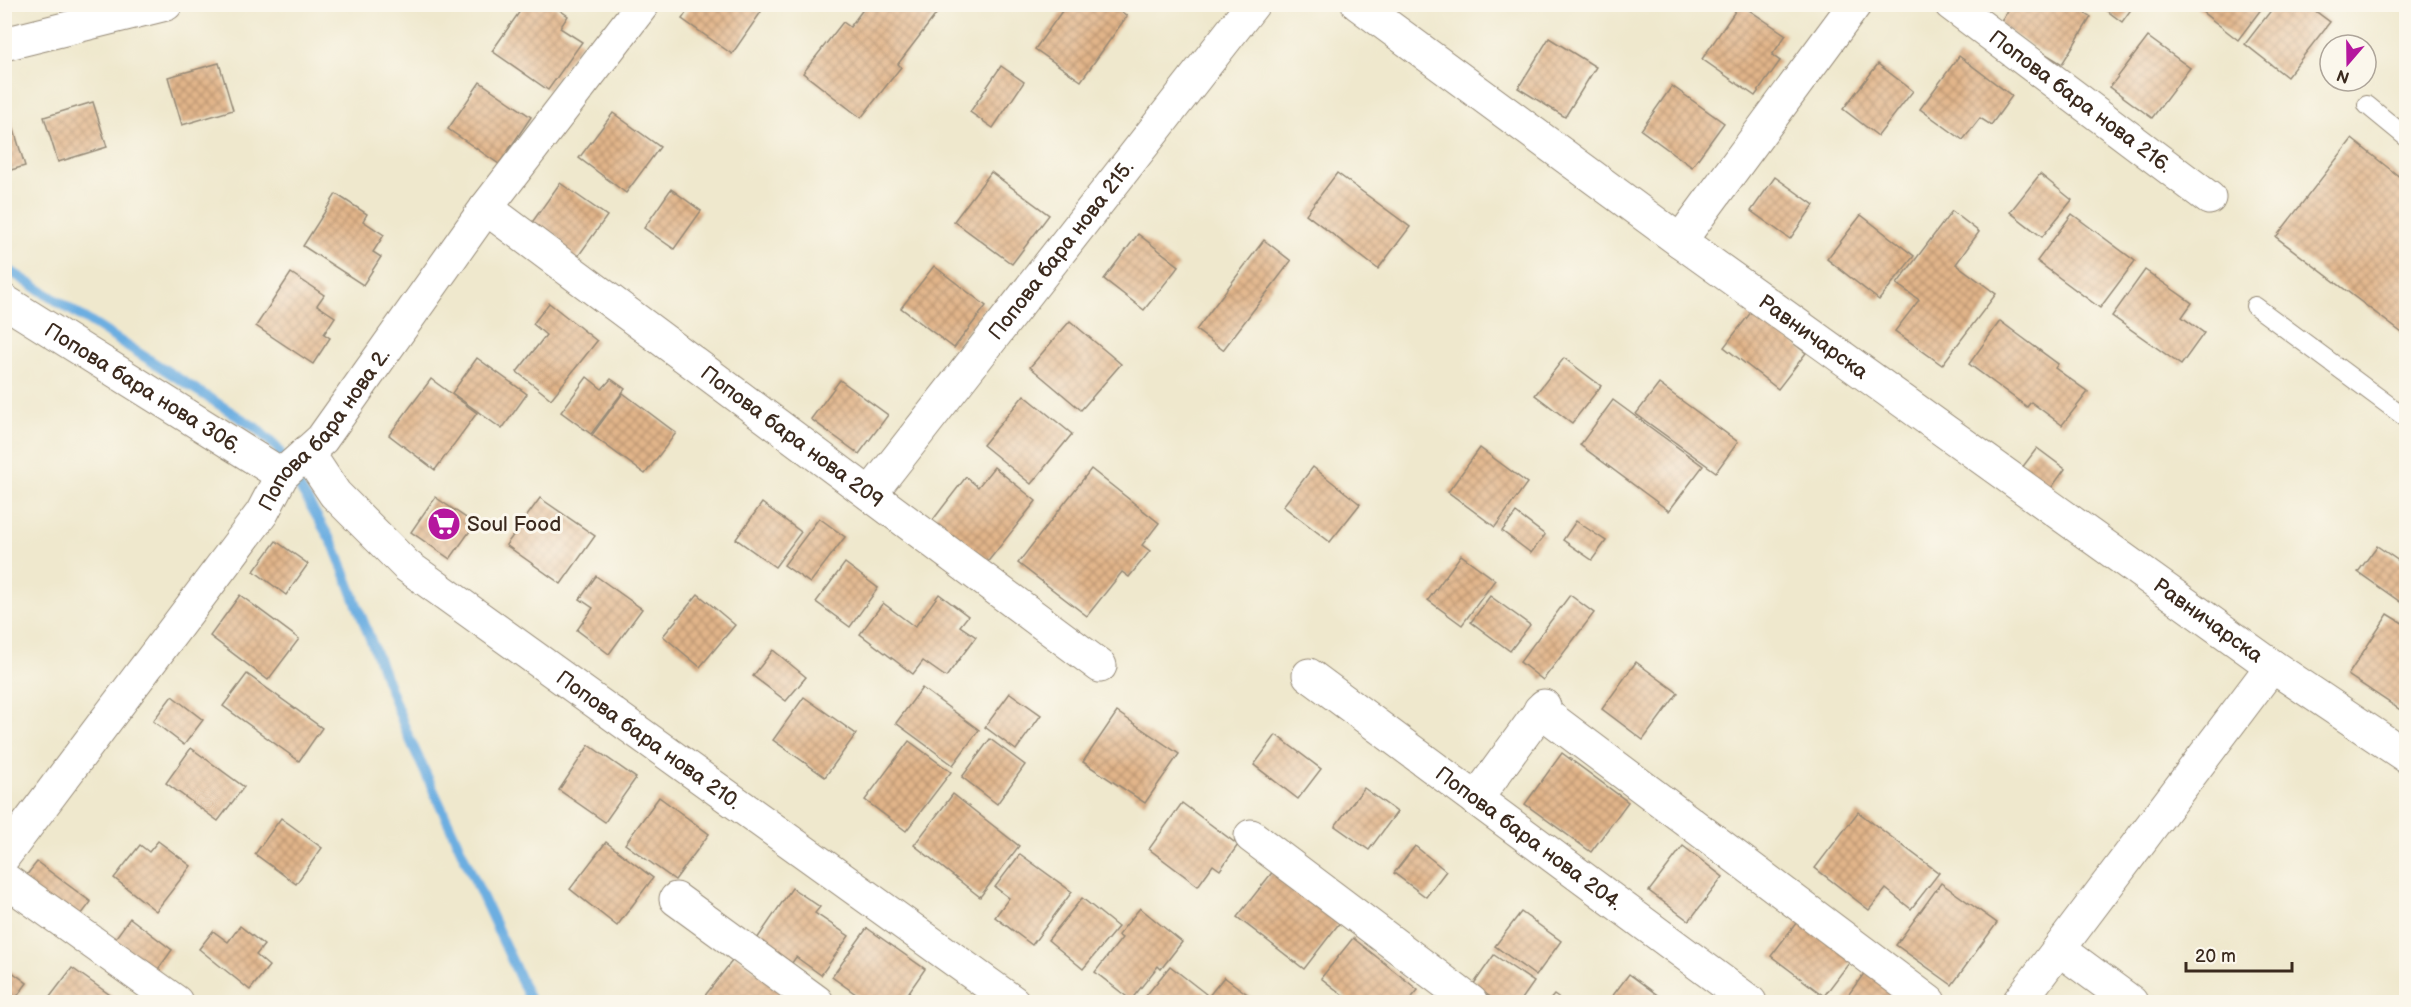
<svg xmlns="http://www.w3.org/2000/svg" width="2411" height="1007" font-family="'Balsamiq Sans',sans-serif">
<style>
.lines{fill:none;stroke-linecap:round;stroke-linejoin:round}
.stream{stroke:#6caee1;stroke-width:10}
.building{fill:url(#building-cross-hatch)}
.lane-casing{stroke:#958976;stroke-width:20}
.street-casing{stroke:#958976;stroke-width:35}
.lane{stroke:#fff;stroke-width:18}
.street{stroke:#fff;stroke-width:33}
.labels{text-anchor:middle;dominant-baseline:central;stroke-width:6;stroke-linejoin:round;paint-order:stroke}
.street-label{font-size:21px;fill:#3b2a1e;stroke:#fbf7ec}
.poi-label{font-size:21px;fill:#3b2a1e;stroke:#fbf7ec;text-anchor:start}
</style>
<defs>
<pattern id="building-cross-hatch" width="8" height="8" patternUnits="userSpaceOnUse" patternTransform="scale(1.5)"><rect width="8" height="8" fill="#e2b58a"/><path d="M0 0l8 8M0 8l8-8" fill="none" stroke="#b89370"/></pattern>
</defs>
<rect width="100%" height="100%" fill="#fbf7ec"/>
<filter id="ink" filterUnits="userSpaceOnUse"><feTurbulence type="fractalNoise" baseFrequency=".0167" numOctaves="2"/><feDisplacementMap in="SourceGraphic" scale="12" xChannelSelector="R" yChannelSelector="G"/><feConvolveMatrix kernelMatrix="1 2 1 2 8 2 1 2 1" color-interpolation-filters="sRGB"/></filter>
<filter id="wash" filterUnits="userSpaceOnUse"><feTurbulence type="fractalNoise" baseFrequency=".008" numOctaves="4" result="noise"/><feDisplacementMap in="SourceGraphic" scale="24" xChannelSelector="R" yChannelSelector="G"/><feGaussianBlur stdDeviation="1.35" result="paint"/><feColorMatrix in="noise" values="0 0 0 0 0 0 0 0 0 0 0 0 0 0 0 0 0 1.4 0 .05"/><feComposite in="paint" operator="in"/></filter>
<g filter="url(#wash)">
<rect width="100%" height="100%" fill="#efe8cd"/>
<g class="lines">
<polyline class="stream" points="4,267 256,428 277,448 334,546 407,733 531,1002"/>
</g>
<g id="blocks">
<g class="building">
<polygon points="525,4 551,4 568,16 560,28 582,42 548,90 492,51"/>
<polygon points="692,4 750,4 761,12 732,54 682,19"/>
<polygon points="867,4 944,4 898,64 901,67 861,118 803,73 843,22 850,27"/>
<polygon points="1067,4 1111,4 1127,16 1081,81 1035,49"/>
<polygon points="1740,4 1786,35 1772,55 1780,61 1755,96 1702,59"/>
<polygon points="2012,4 2070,4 2091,17 2062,64 1999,25"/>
<polygon points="2098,4 2135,4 2122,22"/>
<polygon points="2192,4 2265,4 2238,40"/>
<polygon points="2276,4 2306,4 2330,22 2287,77 2245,44"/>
<polygon points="2148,37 2190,68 2152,118 2110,87"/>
<polygon points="1549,38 1596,67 1565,117 1518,88"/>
<polygon points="1959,56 2012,96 1991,125 1980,118 1963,140 1920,109"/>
<polygon points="219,63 233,110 182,125 168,77"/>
<polygon points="1878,64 1913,91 1878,136 1843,109"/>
<polygon points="1001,66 1024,82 993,128 970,112"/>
<polygon points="480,82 531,117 499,164 448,129"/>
<polygon points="1672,86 1724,123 1692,167 1641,130"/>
<polygon points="93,102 107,147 58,162 44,117"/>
<polygon points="613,113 660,147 626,193 579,158"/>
<polygon points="11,120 25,166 4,172 4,122"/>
<polygon points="2352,139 2406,182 2406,336 2276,237"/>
<polygon points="991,172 1049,215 1012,264 954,221"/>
<polygon points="1337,173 1410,227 1378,269 1306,214"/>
<polygon points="2040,174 2072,200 2042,237 2010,212"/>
<polygon points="1775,177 1814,205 1790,239 1751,211"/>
<polygon points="560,183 607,216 574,262 528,228"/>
<polygon points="671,189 701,211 674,249 644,228"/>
<polygon points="336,194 367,214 363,221 384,235 373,252 381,257 363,285 303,246"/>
<polygon points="1952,211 1979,232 1956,264 1996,294 1942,365 1895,331 1919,300 1897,284"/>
<polygon points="2072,214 2135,261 2100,308 2037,261"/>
<polygon points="1861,215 1914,256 1879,300 1827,259"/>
<polygon points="1138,234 1179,266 1144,310 1104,279"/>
<polygon points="1264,240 1291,261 1223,350 1196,330"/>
<polygon points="934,266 986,306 954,348 901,308"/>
<polygon points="2145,270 2192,303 2182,317 2204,333 2181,365 2112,316"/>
<polygon points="291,273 324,295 317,305 335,317 324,334 330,338 313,364 256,326"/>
<polygon points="549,303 597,341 551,399 517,372 546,335 533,324"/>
<polygon points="1752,311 1806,353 1778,389 1724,347"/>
<polygon points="1070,321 1121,364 1081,410 1030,367"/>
<polygon points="2000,321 2058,364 2055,368 2088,392 2062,425 2031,402 2027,407 1969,364"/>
<polygon points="477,358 527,394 502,429 452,393"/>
<polygon points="1564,358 1601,386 1572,423 1535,395"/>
<polygon points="587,377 602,389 611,379 625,389 591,434 561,412"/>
<polygon points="431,379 477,413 435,470 389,435"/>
<polygon points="840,380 888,415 859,454 811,419"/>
<polygon points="1659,384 1738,442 1716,472 1636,414"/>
<polygon points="623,393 676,433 645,474 592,435"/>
<polygon points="1024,395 1072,434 1031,484 983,445"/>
<polygon points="1613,400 1703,466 1669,511 1580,445"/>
<polygon points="1480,448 1527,483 1495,527 1448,492"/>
<polygon points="2037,448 2065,469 2047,494 2018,473"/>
<polygon points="994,467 1036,501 986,564 932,521 966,477 978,487"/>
<polygon points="1313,467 1360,504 1330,542 1283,506"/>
<polygon points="1091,469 1159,523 1142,545 1150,551 1129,577 1122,572 1087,616 1018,563"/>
<polygon points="435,497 475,524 450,559 411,532"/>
<polygon points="540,498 595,536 561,584 506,545"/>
<polygon points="762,503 801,532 775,567 736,539"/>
<polygon points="1516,513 1545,535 1531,553 1502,531"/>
<polygon points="819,518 845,537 810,583 784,565"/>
<polygon points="1576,521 1606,541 1592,560 1563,540"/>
<polygon points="276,541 308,564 286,595 254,571"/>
<polygon points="2377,546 2406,566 2406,606 2358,572"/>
<polygon points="1461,555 1495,580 1462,625 1428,600"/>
<polygon points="845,563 878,588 850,627 816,602"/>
<polygon points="596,576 642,609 609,654 577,630 593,608 580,599"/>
<polygon points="698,594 735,625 700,667 663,636"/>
<polygon points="939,594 968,616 960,626 976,637 946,677 923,661 913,674 860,634 883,603 915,627"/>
<polygon points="240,595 299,639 268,680 210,636"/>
<polygon points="1570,595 1594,613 1543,680 1520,662"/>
<polygon points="1490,596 1530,625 1510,651 1471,622"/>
<polygon points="2388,614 2406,625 2406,639 2403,644 2406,646 2405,713 2348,675"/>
<polygon points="773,650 806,677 786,701 753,676"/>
<polygon points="1636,662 1678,693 1643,740 1602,709"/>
<polygon points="247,674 322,728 299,761 223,706"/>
<polygon points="922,688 979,730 953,765 896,723"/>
<polygon points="1010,693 1041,715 1016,750 985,727"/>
<polygon points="172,696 203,720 184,745 153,721"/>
<polygon points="804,697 856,734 825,777 773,740"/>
<polygon points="1117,712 1179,754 1145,803 1083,762"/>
<polygon points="1276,735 1321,769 1298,799 1254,765"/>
<polygon points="990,739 1025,765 997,804 962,777"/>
<polygon points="909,741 951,772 906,831 865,800"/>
<polygon points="589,745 636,778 605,822 559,790"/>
<polygon points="191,748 244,787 218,821 166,783"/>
<polygon points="1562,753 1628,802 1591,852 1525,804"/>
<polygon points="1364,788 1397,812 1369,850 1335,826"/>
<polygon points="953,794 1019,846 980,897 914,845"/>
<polygon points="659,797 709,834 675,880 625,844"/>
<polygon points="1182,803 1238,845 1220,870 1213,865 1198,886 1149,849"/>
<polygon points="1858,812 1939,873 1911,909 1886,889 1869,910 1815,868"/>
<polygon points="281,818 322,848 296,884 255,854"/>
<polygon points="158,841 191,866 156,911 114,878 140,845 149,852"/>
<polygon points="606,842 653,878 617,926 570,889"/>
<polygon points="1415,846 1446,871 1426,897 1394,873"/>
<polygon points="1683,846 1723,877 1689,921 1649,891"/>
<polygon points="1020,854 1072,892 1032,945 995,917 1009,898 995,887"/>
<polygon points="37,862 91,902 75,923 21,882"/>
<polygon points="1274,870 1341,921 1304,969 1237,917"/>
<polygon points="1941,883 1997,923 1952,985 1896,945"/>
<polygon points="792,888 820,907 815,913 849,936 821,975 796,957 792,963 757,939"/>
<polygon points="1082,898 1118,927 1083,969 1048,940"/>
<polygon points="1140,908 1182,942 1161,969 1158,966 1131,1000 1095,972 1122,938 1118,935"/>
<polygon points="1521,912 1561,941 1536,976 1495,946"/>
<polygon points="130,918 172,950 154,975 111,944"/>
<polygon points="1800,918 1853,958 1824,996 1771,956"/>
<polygon points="240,926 264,945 256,955 269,966 250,990 199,949 213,931 228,942"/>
<polygon points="867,928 925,969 902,1002 867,1002 832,977"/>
<polygon points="1353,938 1418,990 1408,1002 1352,1002 1321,978"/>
<polygon points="1494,955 1534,982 1520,1002 1498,1002 1473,985"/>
<polygon points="736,956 798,1002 709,1002 703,998"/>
<polygon points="4,966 27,983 13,1002 4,1002"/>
<polygon points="1170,966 1206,994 1199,1002 1141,1002"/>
<polygon points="72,968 120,1002 46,1002"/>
<polygon points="1868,968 1915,1002 1843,1002"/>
<polygon points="1629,974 1667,1002 1608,1002"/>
<polygon points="1224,977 1258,1002 1204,1002"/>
<polygon points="1554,995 1564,1002 1548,1002"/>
</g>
</g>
</g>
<g filter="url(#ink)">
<use href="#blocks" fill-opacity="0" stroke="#958976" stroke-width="1.5"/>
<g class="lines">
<g class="lane-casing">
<g id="lane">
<polyline points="2367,105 2406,137"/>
<polyline points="2255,306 2406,418"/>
</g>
</g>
<g class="street-casing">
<g id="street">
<path id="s1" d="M1358 4 1680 241 2272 666 2406 756"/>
<path id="s2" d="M1951 4 2209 198"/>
<polyline points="4,44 166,4"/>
<path id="s3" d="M486 208 1100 666"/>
<polyline points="1680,241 1855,4"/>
<path id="s4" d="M4 301 282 475"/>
<path id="s5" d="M307 452 335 494 407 566 1013 1002"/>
<path id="s6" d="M870 494 1253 4"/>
<path id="s7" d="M1309 675 1750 1002"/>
<polyline points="1540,710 1929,1002"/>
<polyline points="1476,799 1544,706"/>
<polyline points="1251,836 1471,1002"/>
<path id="s8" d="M4 856 262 513 282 475 322 439 486 208 643 4"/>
<polyline points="4,879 176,1002"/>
<polyline points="676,899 817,1002"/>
<polyline points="2059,949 2131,1002"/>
<polyline points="2019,1002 2272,666"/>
</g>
</g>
<use href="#lane" class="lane"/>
<use href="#street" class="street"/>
</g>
</g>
<defs>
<g id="supermarket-disc" transform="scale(1.725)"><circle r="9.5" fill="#b5179e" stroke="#fbf7ec"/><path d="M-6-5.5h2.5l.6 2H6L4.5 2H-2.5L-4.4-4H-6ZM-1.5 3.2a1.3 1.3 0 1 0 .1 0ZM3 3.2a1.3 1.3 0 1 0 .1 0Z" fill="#fff"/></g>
</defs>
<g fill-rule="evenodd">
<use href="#supermarket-disc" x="444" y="524"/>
</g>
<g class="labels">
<g class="street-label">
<text stroke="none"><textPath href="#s2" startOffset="162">Попова бара нова 216.</textPath></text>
<text stroke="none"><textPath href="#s6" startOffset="310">Попова бара нова 215.</textPath></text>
<text stroke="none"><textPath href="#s1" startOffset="564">Равничарска</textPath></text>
<text stroke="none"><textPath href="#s4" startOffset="164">Попова бара нова 306.</textPath></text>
<text stroke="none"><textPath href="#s8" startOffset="534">Попова бара нова 2.</textPath></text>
<text stroke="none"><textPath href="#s3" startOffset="382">Попова бара нова 209</textPath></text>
<text stroke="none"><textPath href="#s1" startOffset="1050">Равничарска</textPath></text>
<text stroke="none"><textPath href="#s5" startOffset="450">Попова бара нова 210.</textPath></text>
<text stroke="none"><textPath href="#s7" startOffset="274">Попова бара нова 204.</textPath></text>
</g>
<g class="poi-label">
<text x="467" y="524">Soul Food</text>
</g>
</g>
<rect width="2411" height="1007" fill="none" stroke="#fbf7ec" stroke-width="24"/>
<g transform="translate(2348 63) rotate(200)"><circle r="28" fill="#fbf7ec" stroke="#aea59a" stroke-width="1.5"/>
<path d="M0-4.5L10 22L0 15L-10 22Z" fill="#b5179e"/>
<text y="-9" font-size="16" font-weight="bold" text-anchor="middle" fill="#3b2a1e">N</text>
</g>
<path d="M2186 962v9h106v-9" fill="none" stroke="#3b2a1e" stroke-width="3"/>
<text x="2195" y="962" font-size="18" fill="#3b2a1e" stroke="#fbf7ec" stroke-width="4.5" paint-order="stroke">20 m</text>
</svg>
